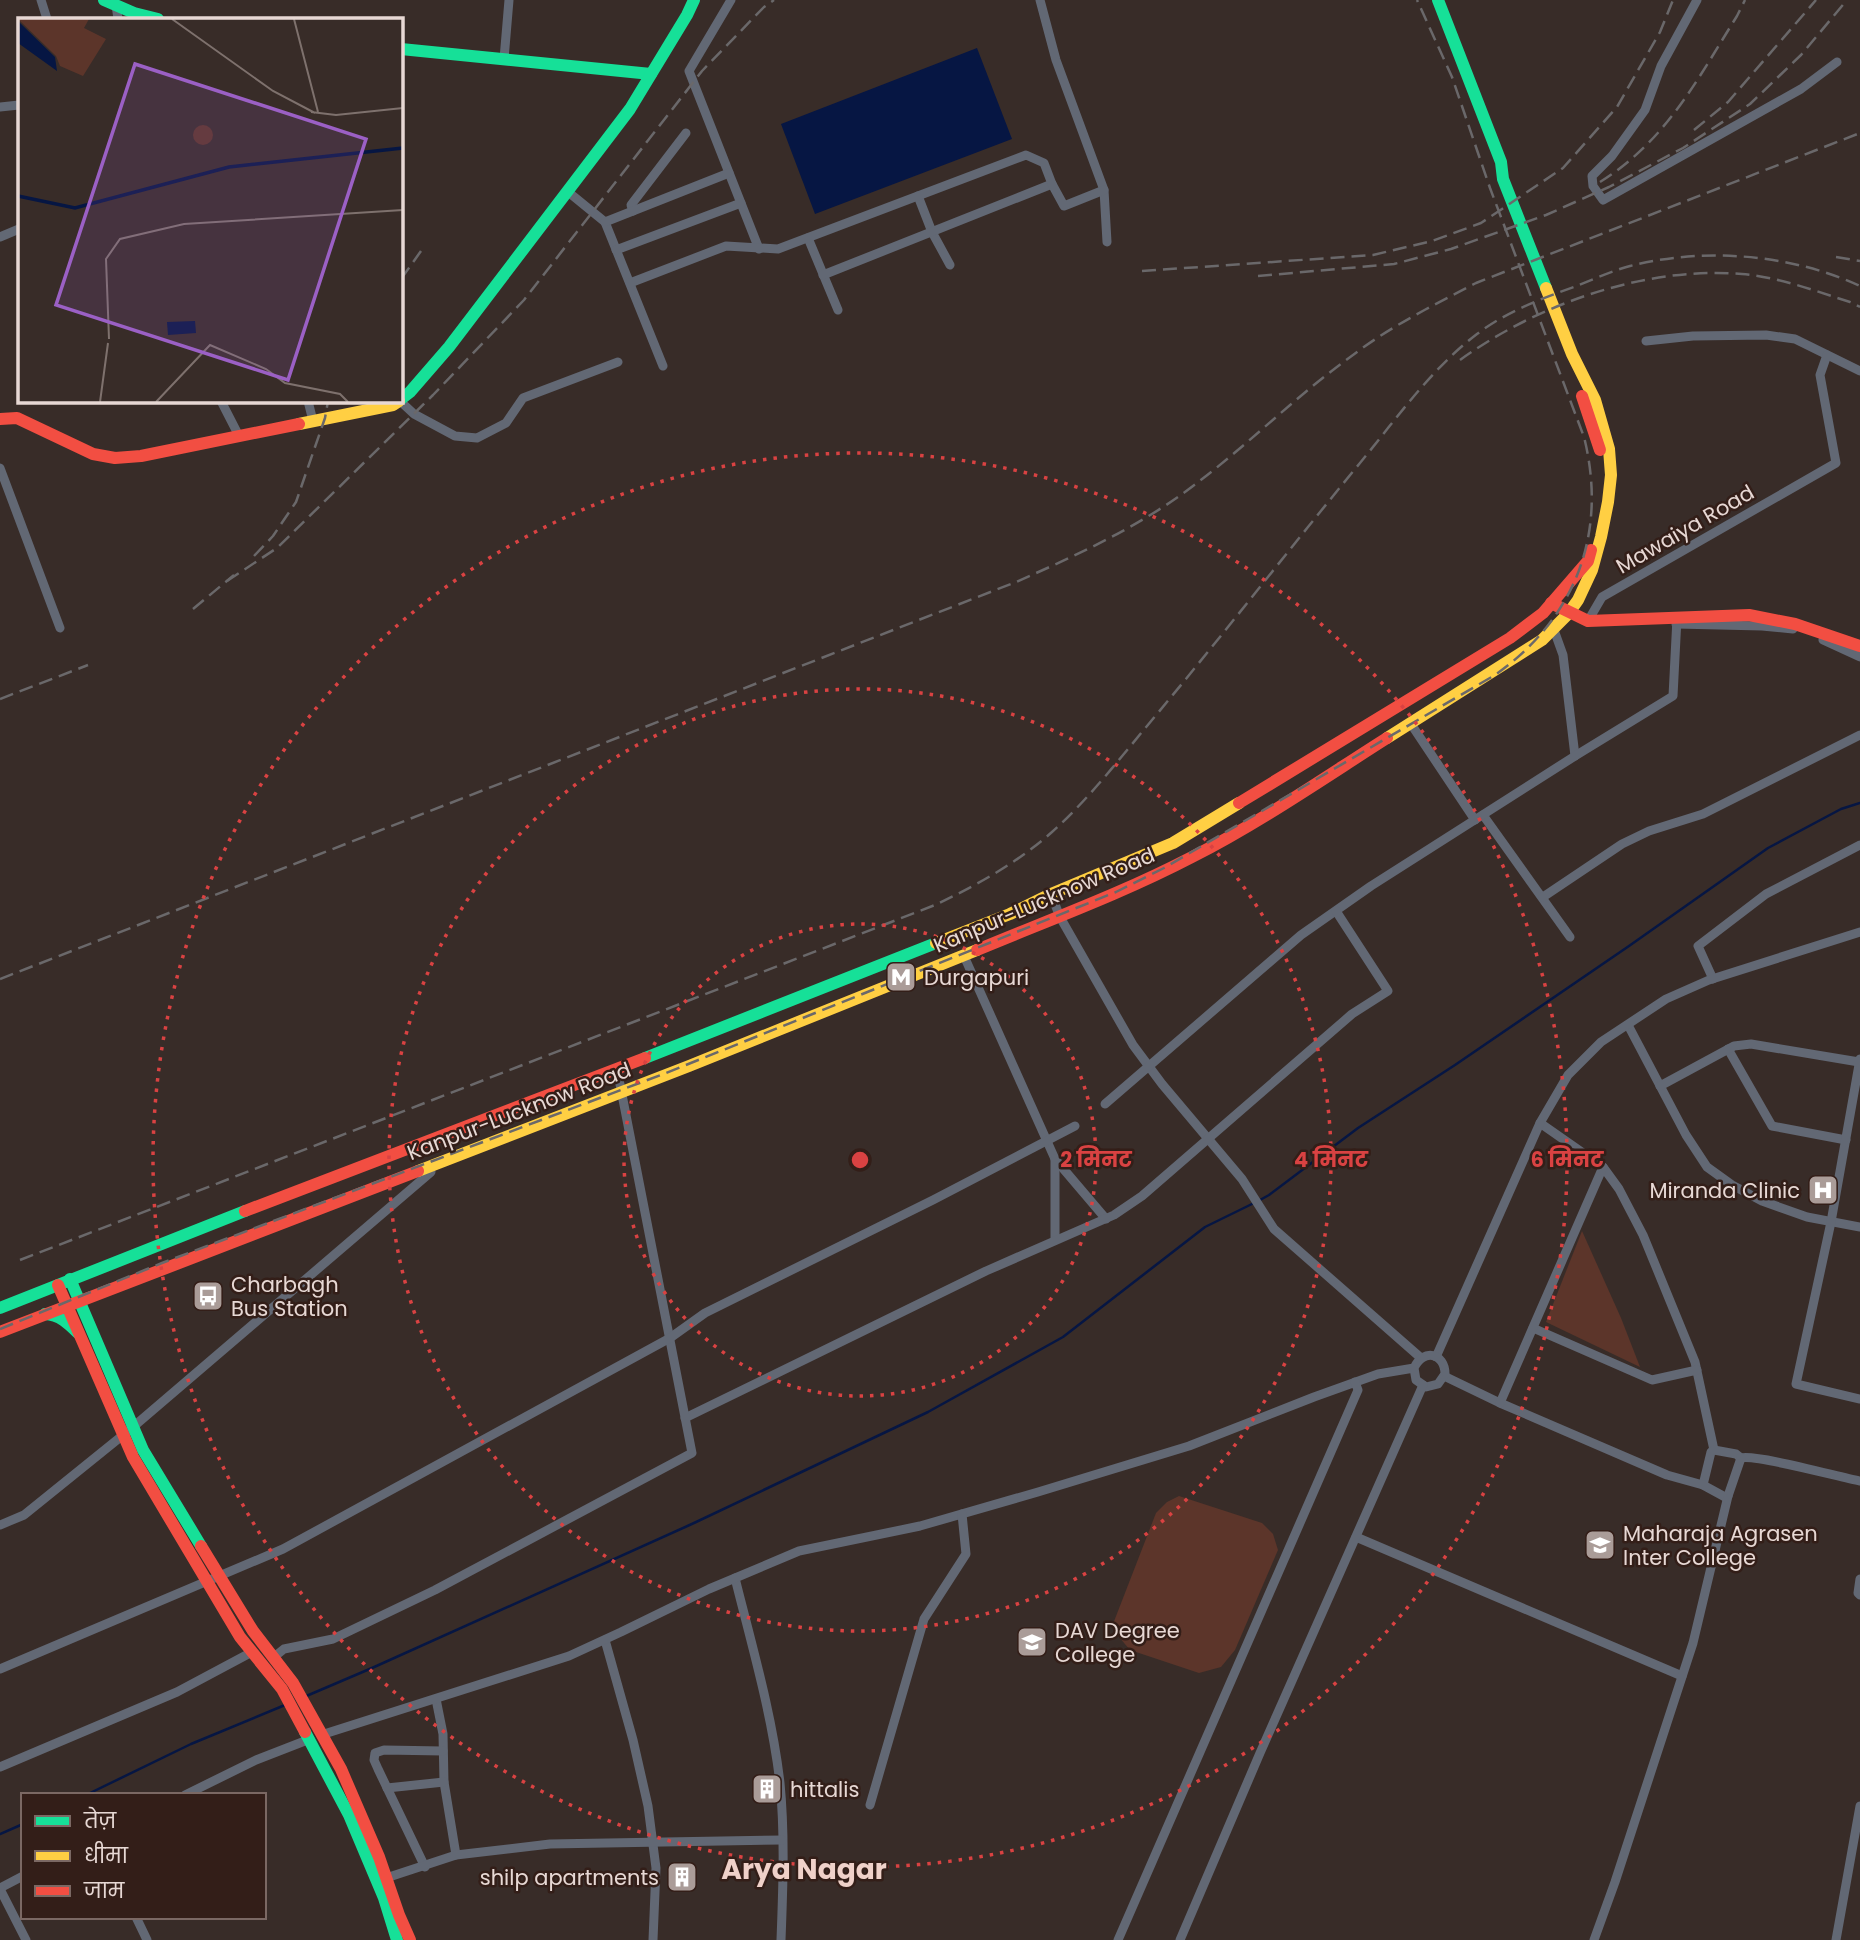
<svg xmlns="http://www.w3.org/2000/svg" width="1860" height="1940" font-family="Poppins,'Noto Sans Devanagari',sans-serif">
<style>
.green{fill:#5c352a}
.water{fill:#061643}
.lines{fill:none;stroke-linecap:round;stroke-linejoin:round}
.stream{stroke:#061643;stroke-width:2.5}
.street{stroke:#626874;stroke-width:9}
.fast{stroke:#16e098;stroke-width:12}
.slow{stroke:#ffcf43;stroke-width:12}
.jam{stroke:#f24e42;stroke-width:12}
.rail{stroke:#6a686a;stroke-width:2.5;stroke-dasharray:14 7;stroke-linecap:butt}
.ring{fill:none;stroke:#d94242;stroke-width:3.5;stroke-dasharray:3.5 7}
.labels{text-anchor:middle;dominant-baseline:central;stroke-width:5;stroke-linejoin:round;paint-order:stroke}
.street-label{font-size:21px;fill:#e7d8d4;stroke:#331e18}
.poi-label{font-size:21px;fill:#e7d8d4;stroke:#331e18;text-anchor:start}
.district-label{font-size:28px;font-weight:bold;fill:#efd1c9;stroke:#331e18}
.inset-river{fill:none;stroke:#061643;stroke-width:3.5}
.inset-road{fill:none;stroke:#7e716d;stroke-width:2}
.view{fill:#9b60c5;fill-opacity:0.15;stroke:#9b60c5;stroke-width:3.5}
.inset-edge{fill:none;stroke:#e7d8d4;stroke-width:3.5}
.centre{fill:#d94242;stroke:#331e18;stroke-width:3.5}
.ring-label{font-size:21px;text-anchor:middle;font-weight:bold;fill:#d94242;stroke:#331e18;stroke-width:5;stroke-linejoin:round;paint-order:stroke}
</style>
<rect width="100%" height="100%" fill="#382c28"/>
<g class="green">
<polygon points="1582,1231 1621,1318 1640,1367 1546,1322"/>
<polygon points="1179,1496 1262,1523 1273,1534 1278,1550 1235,1650 1221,1667 1199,1673 1130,1650 1119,1637 1113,1624 1156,1513 1167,1502"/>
</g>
<polygon class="water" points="977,48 1012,139 815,214 781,124"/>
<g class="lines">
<g class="stream">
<polyline points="1260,1200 1269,1195 1358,1128 1455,1065 1629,946 1768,848 1841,809 1860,803"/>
<polyline points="304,1697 372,1668 694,1523 928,1412 1063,1337 1205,1227 1254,1203"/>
<polyline points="86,1795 191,1744 285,1705"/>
<polyline points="0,1834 23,1824"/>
</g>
<g class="street">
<polyline points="41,0 47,19"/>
<polyline points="731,0 689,71 759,249"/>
<polyline points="1040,0 1056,60 1104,190 1107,242"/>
<polyline points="1697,0 1661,66 1645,110 1612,156 1592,176 1593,186 1603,200 1801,89 1837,62"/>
<polyline points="116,5 118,19"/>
<polyline points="504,59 509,0"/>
<polyline points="0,107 19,105"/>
<polyline points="567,191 605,222 663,366"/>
<polyline points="918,196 932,232 950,265"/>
<polyline points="633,211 631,205 686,133"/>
<polyline points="605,222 729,173"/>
<polyline points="0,237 19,229"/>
<polyline points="808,238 838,310"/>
<polyline points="616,250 741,203"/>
<polyline points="823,275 1052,184"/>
<polyline points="630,283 726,246 778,249 1026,155 1044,163 1052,184 1064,206 1104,190"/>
<polyline points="1646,341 1693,336 1766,335 1795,339 1860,371"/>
<polyline points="221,401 239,436"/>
<polyline points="308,401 313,421"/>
<polyline points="400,401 414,414 455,436 477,438 506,423 523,398 618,362"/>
<polyline points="0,468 60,628"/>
<polyline points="1588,621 1602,597 1836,463 1820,375 1827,355"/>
<polyline points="1676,624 1762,626 1793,629"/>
<polyline points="1554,630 1563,655 1575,756"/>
<polyline points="1823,640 1860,657"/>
<polyline points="1411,724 1475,820"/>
<polyline points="1483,815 1570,937"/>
<polyline points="1051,894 1060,917 1133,1045 1162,1084 1242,1179 1274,1229 1421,1358"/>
<polyline points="1543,897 1622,844 1649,831 1703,814 1860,735"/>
<polyline points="964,956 1055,1159 1106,1219"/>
<polyline points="1713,979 1698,946 1766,894 1860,845"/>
<polyline points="1628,1025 1686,1135 1707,1167 1732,1185 1762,1201 1807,1217 1860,1227"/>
<polyline points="1728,1049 1772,1126 1846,1140"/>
<polyline points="1860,1059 1831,1222 1796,1384 1860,1399"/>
<polyline points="1660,1086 1734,1046 1751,1044 1859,1062"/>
<polyline points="1105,1104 1301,935 1371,886 1575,756 1673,696 1677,618"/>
<polyline points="1540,1123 1603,1167 1619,1189 1643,1235 1695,1362 1714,1450 1711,1452 1703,1485"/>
<polyline points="1055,1240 1055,1159"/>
<polyline points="1533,1328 1652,1380 1697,1370"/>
<polyline points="1436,1357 1540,1123 1568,1075 1601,1042 1666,999 1709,980 1860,932"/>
<polyline points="1444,1376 1500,1403 1667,1475 1703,1485 1725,1497 1728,1496"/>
<polyline points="1500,1403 1603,1167"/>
<polyline points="685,1418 986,1271 1114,1215 1142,1196 1352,1014 1388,991 1336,911"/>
<path d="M1714 1450 1736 1454 1741 1458C1756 1454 1839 1477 1860 1481"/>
<polyline points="0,1525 24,1515 133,1427 431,1172 430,1166"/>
<polyline points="1356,1537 1682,1676"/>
<path d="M735 1578C752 1646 772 1714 780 1783 785 1835 783 1888 781 1940"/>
<polyline points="1860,1579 1858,1593 1860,1595"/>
<polyline points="605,1640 633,1740 648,1806 656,1868 653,1940"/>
<polyline points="274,1657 284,1649 333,1639 435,1590 692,1453 617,1069"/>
<polyline points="0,1669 283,1549 670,1338 705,1313 933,1200 1075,1126"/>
<polyline points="436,1699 443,1734 444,1782 456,1855"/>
<path d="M321 1735 569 1656 621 1632 709 1589 799 1551 920 1526 1038 1492 1189 1446 1314 1397 1378 1374 1414 1368C1423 1348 1445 1353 1445 1374L1438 1384 1426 1387 1416 1380 1414 1368"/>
<polyline points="0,1767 177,1692 252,1652"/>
<polyline points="387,1788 444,1782"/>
<polyline points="185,1795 256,1760 310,1739"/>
<polyline points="870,1805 924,1619 966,1554 962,1514"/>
<polyline points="425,1867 378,1769 374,1760 375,1753 384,1750 443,1751"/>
<polyline points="386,1878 456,1855 550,1844 782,1840"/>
<polyline points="0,1888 23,1876"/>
<polyline points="0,1889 26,1940"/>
<polyline points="136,1917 147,1940"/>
<polyline points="1118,1940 1358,1390 1355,1382"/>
<polyline points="1180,1940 1260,1753 1423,1385"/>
<polyline points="1594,1940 1615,1882 1693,1643 1728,1496 1741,1458"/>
<polyline points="1836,1940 1860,1806"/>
</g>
<g class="fast">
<polyline points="104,0 134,13 158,19"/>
<polyline points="1438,0 1501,162 1503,179 1546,288"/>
<polyline points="401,49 651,74"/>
<polyline points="401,399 410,392 449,347 630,109 687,15 694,0"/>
<polyline points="645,1058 936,943"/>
<polyline points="70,1279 143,1450 201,1546"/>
<polyline points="0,1308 245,1211"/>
<path d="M45 1314C60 1315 68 1323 78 1333"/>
<polyline points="305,1732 349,1815 384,1898 397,1940"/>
</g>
<g class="slow">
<polyline points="299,424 393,405 399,401"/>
<polyline points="1387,738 1542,640 1568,614 1578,600 1592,570 1601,537 1608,502 1611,475 1609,449 1595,400 1572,354 1546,288"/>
<polyline points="936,943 1010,914 1051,894 1173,843 1239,803"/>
<polyline points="418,1171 689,1066 977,950"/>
</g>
<g class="jam">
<polyline points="1582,396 1600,450"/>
<polyline points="0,419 17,418 93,454 115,458 141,456 299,424"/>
<polyline points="1551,603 1588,621 1749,615 1795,624 1860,646"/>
<polyline points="1239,803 1510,638 1543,613 1588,561 1591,550"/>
<path d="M977 950C1049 920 1123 893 1192 857 1259 823 1324 778 1387 738"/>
<polyline points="245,1211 645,1058"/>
<polyline points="58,1285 133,1457 240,1637 282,1689 305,1732"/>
<polyline points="0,1332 418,1171"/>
<polyline points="201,1546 253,1631 293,1683 341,1769 379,1857 399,1915 410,1940"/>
</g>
<g class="rail">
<polyline points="1694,130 1728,102 1816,0"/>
<path d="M1600 182C1666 141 1697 80 1737 16L1745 0"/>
<polyline points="1836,257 1860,261"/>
<polyline points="1142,271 1373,255 1432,241 1481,223 1563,168 1617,107 1660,32 1673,0"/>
<polyline points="1258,276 1394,264 1451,249 1546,215 1609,187 1683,148 1750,104 1801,55 1847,0"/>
<polyline points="401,279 421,251"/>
<path d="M1460 360C1538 304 1645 266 1742 274 1779 277 1815 291 1850 302L1860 307"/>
<polyline points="254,556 273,536 296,502 325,418 328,401"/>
<polyline points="227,581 277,548 433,395 524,300 702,71 764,7 774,0"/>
<polyline points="193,609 234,575"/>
<polyline points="0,699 88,665"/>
<path d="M0 979 1016 582C1077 555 1139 527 1193 486 1248 445 1297 395 1353 355 1391 326 1434 305 1476 283L1860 133"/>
<path d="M20 1260 935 905C977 885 1017 863 1052 832 1089 799 1120 758 1152 720 1223 635 1290 548 1360 463 1397 418 1431 369 1477 334 1506 312 1540 299 1574 287 1592 280 1611 271 1630 266 1704 247 1791 254 1860 286"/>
<path d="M0 1329 162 1263 666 1073 1116 892 1164 868 1495 675C1576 618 1608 533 1584 437L1490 188 1452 77 1417 0"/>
</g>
</g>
<g class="ring">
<circle cx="860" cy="1160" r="236"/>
<circle cx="860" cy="1160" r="471"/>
<circle cx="860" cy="1160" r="707"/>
</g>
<defs>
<g id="metro-square" transform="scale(1.575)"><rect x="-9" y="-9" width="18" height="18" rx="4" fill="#aa9c98" stroke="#331e18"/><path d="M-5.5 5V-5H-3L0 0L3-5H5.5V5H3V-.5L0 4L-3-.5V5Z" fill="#fff"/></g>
<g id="hospital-square" transform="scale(1.575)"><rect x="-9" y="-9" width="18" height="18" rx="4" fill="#aa9c98" stroke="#331e18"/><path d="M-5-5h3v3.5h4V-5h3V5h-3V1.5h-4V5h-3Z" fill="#fff"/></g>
<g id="bus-square" transform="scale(1.575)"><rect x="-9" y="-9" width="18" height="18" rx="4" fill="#aa9c98" stroke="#331e18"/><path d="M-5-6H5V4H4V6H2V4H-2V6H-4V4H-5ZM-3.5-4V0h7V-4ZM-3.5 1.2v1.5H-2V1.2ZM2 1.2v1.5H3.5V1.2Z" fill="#fff"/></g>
<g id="university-square" transform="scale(1.575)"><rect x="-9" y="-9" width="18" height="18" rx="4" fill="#aa9c98" stroke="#331e18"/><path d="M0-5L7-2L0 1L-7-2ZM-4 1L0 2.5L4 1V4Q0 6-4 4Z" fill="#fff"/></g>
<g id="building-square" transform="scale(1.575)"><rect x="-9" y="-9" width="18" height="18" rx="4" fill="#aa9c98" stroke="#331e18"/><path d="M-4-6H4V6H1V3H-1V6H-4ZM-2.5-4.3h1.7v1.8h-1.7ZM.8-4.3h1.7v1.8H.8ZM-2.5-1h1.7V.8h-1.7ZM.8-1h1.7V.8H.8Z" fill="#fff"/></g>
</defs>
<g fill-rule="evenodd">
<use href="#metro-square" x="901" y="977"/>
<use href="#hospital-square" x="1823" y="1190"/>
<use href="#bus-square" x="208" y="1296"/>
<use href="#university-square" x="1600" y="1545"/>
<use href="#university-square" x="1032" y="1642"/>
<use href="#building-square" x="767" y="1789"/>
<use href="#building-square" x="682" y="1877"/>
</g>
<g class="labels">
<g class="street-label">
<text transform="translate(1685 529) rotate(-30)">Mawaiya Road</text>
<text transform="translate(1044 900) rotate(-23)">Kanpur-Lucknow Road</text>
<text transform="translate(519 1111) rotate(-21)">Kanpur-Lucknow Road</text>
</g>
<g class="poi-label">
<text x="924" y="977">Durgapuri</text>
<text x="1800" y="1190" text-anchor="end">Miranda Clinic</text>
<text x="231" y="1284">Charbagh<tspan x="231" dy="24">Bus Station</tspan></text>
<text x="1623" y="1533">Maharaja Agrasen<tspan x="1623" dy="24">Inter College</tspan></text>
<text x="1055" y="1630">DAV Degree<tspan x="1055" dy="24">College</tspan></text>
<text x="790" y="1789">hittalis</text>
<text x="659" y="1877" text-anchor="end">shilp apartments</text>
</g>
<g class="district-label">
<text x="804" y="1869">Arya Nagar</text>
</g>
</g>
<g transform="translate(18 18)">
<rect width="385" height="385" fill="#382c28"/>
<path d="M0 1H71L66 10 88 21 65 58 42 48 38 38ZM175 117a10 10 0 1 1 20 0a10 10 0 1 1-20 0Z" fill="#5c352a"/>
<path d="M0 3 37 39 39 53 0 25ZM177 303 178 315 150 317 149 304Z" fill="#061643"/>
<path class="inset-river" d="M0 178 57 190 211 149 385 130"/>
<path class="inset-road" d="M154 1 255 73 297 95M276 1 300 94M293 94 318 97 385 90M91 321 88 241 102 221 166 206 385 192M82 384 90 325M138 384 192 327 248 351 267 365 322 376 330 384"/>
<path class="view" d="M117 46 348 121 270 362 38 287Z"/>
<rect width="385" height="385" class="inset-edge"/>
</g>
<circle cx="860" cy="1160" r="10" class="centre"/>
<g class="ring-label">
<text x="1096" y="1167">2 मिनट</text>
<text x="1331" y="1167">4 मिनट</text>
<text x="1567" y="1167">6 मिनट</text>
</g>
<rect x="21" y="1793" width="245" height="126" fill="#331e18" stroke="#7b6863" stroke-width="2"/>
<rect x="35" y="1816" width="35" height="10" fill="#16e098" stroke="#7b6863" stroke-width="2"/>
<text x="84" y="1828" font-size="21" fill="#e7d8d4">तेज़</text>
<rect x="35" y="1851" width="35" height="10" fill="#ffcf43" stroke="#7b6863" stroke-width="2"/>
<text x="84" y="1863" font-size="21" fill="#e7d8d4">धीमा</text>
<rect x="35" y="1886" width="35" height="10" fill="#f24e42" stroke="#7b6863" stroke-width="2"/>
<text x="84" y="1898" font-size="21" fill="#e7d8d4">जाम</text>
</svg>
